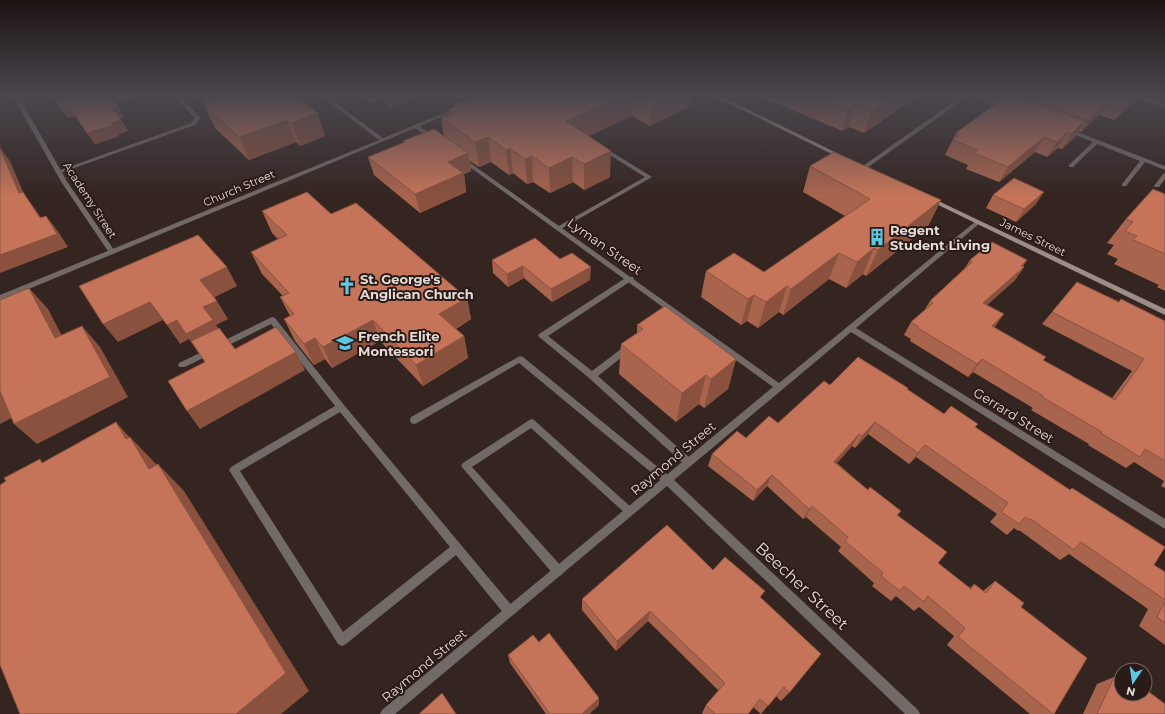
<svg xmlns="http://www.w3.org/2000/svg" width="1165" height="714" font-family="Montserrat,sans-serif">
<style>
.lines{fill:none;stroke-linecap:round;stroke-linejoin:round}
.service{fill:#726a67;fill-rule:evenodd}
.minor{fill:#726a67;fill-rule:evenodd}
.tertiary{fill:#726a67;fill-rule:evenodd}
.secondary{fill:#9b8e89;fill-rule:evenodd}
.wall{fill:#a9644d}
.shaded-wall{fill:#8a513e}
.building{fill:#c57459;stroke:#8a513e}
.labels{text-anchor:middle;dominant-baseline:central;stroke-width:4;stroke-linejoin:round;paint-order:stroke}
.far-street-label{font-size:11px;fill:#e4dad6;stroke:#2a1b17}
.poi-label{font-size:13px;font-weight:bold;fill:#e4dad6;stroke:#2a1b17;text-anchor:start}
.street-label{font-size:13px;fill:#e4dad6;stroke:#2a1b17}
.near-street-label{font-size:16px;fill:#e4dad6;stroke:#2a1b17}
</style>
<rect width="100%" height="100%" fill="#342520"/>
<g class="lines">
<g class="service">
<polygon points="175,97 181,97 200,117 201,118 195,125 60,173 56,173 55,172 191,123 195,118"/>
<polygon points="978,97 986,97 1009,107 1004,108"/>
<polygon points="1067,128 1165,166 1165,170 1145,162 1126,186 1122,186 1122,184 1140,161 1097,144 1073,167 1069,167 1069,165 1093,142 1065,131 1065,129"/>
<polygon points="602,146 652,177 561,229 557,229 557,227 645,177 600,149 600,147"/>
<polygon points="1165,173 1165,179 1159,187 1155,187 1154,186 1163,174"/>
<polygon points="627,277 633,277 634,279 548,336 592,371 625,346 631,346 632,348 631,350 598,376 691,459 693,462 691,465 688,466 685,465 589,378 538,336 539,334"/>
<path d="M272 317 275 318 344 405 513 607 514 611 513 615 509 616 505 615 456 555 346 644 342 646 338 644 229 470 231 467 335 406 271 324 223 348 220 349 216 346 217 344ZM340 412 450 547 343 632 240 471Z"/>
<polygon points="210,348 214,351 213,353 185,367 179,367 178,365 179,363"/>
<polygon points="520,356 523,357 670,477 672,480 670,483 667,484 664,483 519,363 417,423 414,424 411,423 410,420 411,417"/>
<polygon points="531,419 534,420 632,508 634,511 632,514 629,515 626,514 531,428 472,467 562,567 563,571 562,575 558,576 554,575 461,466 463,463"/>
</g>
<g class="minor">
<polygon points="13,97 19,97 68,183 114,250 115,252 114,254 110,254 62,183"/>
<polygon points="960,97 967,97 867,168 863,168 863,166"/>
<polygon points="1136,97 1144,97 1165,104 1165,108"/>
<polygon points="413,125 417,125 436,138 431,139 413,127"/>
<polygon points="462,157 779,383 976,221 980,221 980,223 856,328 1165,519 1165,529 851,332 674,480 918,710 920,714 905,714 667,486 395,714 380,714 382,710 773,387 460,160 459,159"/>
</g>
<polygon class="tertiary" points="322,97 328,97 383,138 456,108 461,109 0,301 0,295 379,140"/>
<g class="secondary">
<polygon points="716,97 723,97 845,157 840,158"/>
<polygon points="930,197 1165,309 1165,315 928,200 928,198"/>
</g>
</g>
<g class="wall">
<polygon points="52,97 131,97 132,98 116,103 118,106 124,117 120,118 128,131 118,134 119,136 95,144 75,116 68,118"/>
<polygon points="197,97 298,97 325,136 300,146 296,142 249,160 215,128 204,105 206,105"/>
<polygon points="365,97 416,97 390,108 382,99 370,103"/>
<polygon points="493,97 691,97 690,106 650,126 632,116 588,136 610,177 584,190 573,182 550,193 533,182 527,184 513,173 509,175 491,162 479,167 470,161 471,171 464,174 466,192 420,213 374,175 368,157 404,143 403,141 444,136 441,118 449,115 448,110 454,107 454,105"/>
<polygon points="762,97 916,97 864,133 849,127 842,131"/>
<polygon points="1005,97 1139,97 1138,99 1114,120 1099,115 1081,132 1079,131 1075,137 1062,149 1058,148 1047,157 1035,152 999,182 966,169 968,165 945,155 956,133"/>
<polygon points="810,166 941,200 928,226 866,276 863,274 846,288 829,279 783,315 779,312 758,328 747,321 741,325 701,297 706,271 764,272 845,216 803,192"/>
<polygon points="1165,194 1165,291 1157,287 1159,285 1114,264 1118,259 1107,254 1114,245 1107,243 1126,219"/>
<polygon points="993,195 1036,204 1016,222 986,208"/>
<polygon points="262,211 331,214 467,298 471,319 456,329 464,336 468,358 423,386 380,341 332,368 325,359 314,365 295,341 284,319 290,316 280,297 283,296 262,274 251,252 278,239 272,233"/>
<polygon points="560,259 590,280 552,302 524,278 508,287 493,273 492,260"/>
<polygon points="970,260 1027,260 1023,266 1024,267 1015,280 987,305 994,328 1043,360 1112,398 1132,371 1042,324 1052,312 1119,302 1165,321 1165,488 1161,486 1164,481 1134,462 1126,468 1088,445 1089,444 1031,410 1033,408 973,372 968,377 910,341 911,339 904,335 911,322 924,311 930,301 965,268"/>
<polygon points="637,325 736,359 728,389 704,408 699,404 676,422 619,374 621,344 637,334"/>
<polygon points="830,385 907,390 944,414 975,427 1070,490 1072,488 1154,565 1165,572 1165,645 1139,626 1148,609 1069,554 1060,560 1019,530 1018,531 1014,528 1007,535 990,522 997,514 916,457 909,464 868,434 855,448 852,446 837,463 868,490 901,511 897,516 938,563 970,588 974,584 983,591 995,581 1021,607 1054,714 1030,714 947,645 954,636 919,607 914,611 896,596 891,601 872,586 874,583 838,551 841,547 806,517 803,519 767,486 753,501 708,466 712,454 778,423"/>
<polygon points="713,570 761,598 789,693 781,701 776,696 761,714 753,707 748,714 703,714 702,713 706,705 719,691 648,621 616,651 582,610 582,599"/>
<polygon points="539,642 599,705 589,714 546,714 510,663 508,655"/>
<polygon points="1114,677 1121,694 1145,694 1165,714 1083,714 1097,684"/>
</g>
<g class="shaded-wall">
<polygon points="109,97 131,97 132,98 113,104"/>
<polygon points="368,97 382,97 382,99 370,103"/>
<polygon points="387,97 416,97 390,108"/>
<polygon points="621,97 633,97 632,116 566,146 566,121"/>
<polygon points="661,97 691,97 690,106 650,126 652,101"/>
<polygon points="893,97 916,97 864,133 872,111"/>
<polygon points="1135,97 1139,97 1138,99 1114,120 1122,109"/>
<polygon points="856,104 849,127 842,131 849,109"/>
<polygon points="1107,104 1099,115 1081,132 1088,120"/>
<polygon points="68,105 75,116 68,118 61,107"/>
<polygon points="118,106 124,117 118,119 112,108"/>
<polygon points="318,113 325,136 300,146 292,123"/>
<polygon points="121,120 128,131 118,134 119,136 95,144 87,133 111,123"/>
<polygon points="287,120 296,142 249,160 239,137"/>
<polygon points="1085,121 1075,137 1062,149 1071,134"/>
<polygon points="1067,132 1058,148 1047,157 1057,142"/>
<polygon points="488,137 491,162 479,167 475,142"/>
<polygon points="1044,137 1035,152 999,182 1008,167"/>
<polygon points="0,146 2,150 10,161 24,194 33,206 51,232 19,193 0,153"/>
<polygon points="510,148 513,173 509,175 506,150"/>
<polygon points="611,151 610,177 584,190 584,164"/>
<polygon points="468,153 471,171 464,174 466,192 420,213 415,194 448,162"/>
<polygon points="532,156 533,182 527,184 525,159"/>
<polygon points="572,157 573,182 550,193 549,168"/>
<polygon points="1044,192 1036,204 1016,222 1024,209"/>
<polygon points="941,200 928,226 866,276 878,250"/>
<polygon points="46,216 57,230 68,247 0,273 0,255"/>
<polygon points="874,248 863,274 846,288 857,262"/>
<polygon points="839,253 829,279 783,315 791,289"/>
<polygon points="1027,260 1020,271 1024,267 1015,280 975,316 983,303"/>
<polygon points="523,266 524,278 508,287 507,274"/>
<polygon points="227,267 237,286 211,299 200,280"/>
<polygon points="591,267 590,280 552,302 551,289"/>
<polygon points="787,286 779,312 758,328 766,302"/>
<polygon points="29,288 48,309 74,359 55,338"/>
<polygon points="754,295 747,321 741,325 748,299"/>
<polygon points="467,298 471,319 444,335 439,314"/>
<polygon points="217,301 228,319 216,325 225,339 198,352 189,339 180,344 167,325"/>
<polygon points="150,302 163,320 118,342 103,324"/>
<polygon points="1004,314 995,327 983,339 992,326"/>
<polygon points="373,320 380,341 332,368 323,347"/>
<polygon points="82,326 100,347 128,397 37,444 14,424"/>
<polygon points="464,336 468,358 423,386 416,365"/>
<polygon points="315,338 325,359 314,365 304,344"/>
<polygon points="296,352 305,370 200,429 187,411"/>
<polygon points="736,359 728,389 704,408 711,379"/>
<polygon points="982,359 973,372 968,377 977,364"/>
<polygon points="706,375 699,404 676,422 682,393"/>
<polygon points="0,391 23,412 0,424"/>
<polygon points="116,422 131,439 130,437 157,465 149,469 126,439"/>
<polygon points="875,422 868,434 855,448 862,436"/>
<polygon points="859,434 852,446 828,473 834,462"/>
<polygon points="925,445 916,457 909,464 918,453"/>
<polygon points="158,464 184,491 309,691 281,714 236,714"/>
<polygon points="772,475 767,486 753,501 757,490"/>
<polygon points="812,506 806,517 803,519 809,509"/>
<polygon points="650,611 648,621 616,651 617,641"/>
<polygon points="599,698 599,705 589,714 582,714"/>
</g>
<g class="building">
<polygon points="53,97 110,97 118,106 112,108 121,120 111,123 113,125 87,133 68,105 61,107"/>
<polygon points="211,97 298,97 318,113 292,123 287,120 239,137 204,105 216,101"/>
<polygon points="475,97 485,97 487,98 493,97 621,97 566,121 611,151 584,164 572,157 549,168 532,156 525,159 510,148 506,150 488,137 475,142 441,118 454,113 448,110 456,106 454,105"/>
<polygon points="644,97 661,97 652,101"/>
<polygon points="820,97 893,97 872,111 856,104 849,109"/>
<polygon points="1005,97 1020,97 1085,121 1071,134 1067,132 1057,142 1044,137 1008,167 974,153 978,150 953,140 959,135 956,133"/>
<polygon points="1026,97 1135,97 1122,109 1107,104 1088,120"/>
<polygon points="434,129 468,153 448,162 463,173 415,194 368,157 405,142 403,141"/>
<polygon points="0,148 19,193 23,192 40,218 46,216 57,234 0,255"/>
<polygon points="834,152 941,200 878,250 874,248 857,262 839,253 791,289 787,286 766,302 754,295 748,299 706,271 734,253 764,272 870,199 810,166"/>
<polygon points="1014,178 1044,192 1024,209 993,195"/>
<polygon points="1153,189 1165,194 1165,254 1133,240 1137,236 1125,231 1133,222 1126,219"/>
<polygon points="307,192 331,214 356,203 467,298 439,314 464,336 416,365 373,320 323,347 315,338 304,344 284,319 294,314 280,297 289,293 251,252 287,235 262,211"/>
<polygon points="198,235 227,267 200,280 217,301 203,307 213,320 186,334 177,320 167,325 150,302 103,324 79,286"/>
<polygon points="535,238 560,259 572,253 591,267 551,289 523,266 507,274 492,260"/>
<polygon points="992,242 1027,260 1021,266 1024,267 983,303 1004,314 992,326 1046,357 1043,360 1115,400 1144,359 1052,312 1077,282 1119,302 1121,299 1165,321 1165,461 1145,449 1140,457 1101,433 1102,432 1042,397 1043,396 982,359 977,364 918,328 919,327 911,322 933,303 930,301 972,262 970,260"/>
<polygon points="29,288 55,338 82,326 110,377 14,424 0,391 0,300"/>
<polygon points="665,306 736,359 711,379 706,375 682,393 621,344 643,329 637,325"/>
<polygon points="276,327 296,352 187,411 168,381 205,362 191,341 219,328 235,349"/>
<polygon points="858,357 908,388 907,389 944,414 951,406 978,424 975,427 1070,490 1072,488 1165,547 1154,565 1165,572 1165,600 1081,542 1074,550 1031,519 1030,520 1025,517 1019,524 1001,512 1008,503 925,445 918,453 875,422 862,436 859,434 834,462 868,490 870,487 901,511 897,515 947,552 938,563 971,589 974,584 986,593 995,581 1024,603 1021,607 1087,658 1054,714 1053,714 958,637 965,628 928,596 924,602 904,586 900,591 881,576 883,573 845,541 848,537 812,506 809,509 772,475 757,490 712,454 737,431 746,438 769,416 778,423 824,381 830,385"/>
<polygon points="116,422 126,439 130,437 149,469 158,464 286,673 236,714 20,714 0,665 0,485 6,481 4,478 40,459 42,463"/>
<polygon points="667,525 713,570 725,557 765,591 760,597 821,654 789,693 784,687 768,706 760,699 748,714 715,714 706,705 725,683 650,611 617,641 582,599"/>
<polygon points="1165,602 1165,623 1157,617"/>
<polygon points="549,633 599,698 582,714 550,714 508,655 533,635 539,642"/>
<polygon points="1114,677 1121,682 1121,694 1138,694 1139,695 1140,694 1145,694 1145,689 1165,704 1165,714 1097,714"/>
<polygon points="442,693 456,714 419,714"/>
</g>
<linearGradient id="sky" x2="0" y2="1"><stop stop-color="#1d1412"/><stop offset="0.49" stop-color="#4a464e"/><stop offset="1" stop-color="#4a464e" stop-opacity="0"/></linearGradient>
<rect width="1165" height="197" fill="url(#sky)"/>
<defs>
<g id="building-bare" transform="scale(1.38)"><path d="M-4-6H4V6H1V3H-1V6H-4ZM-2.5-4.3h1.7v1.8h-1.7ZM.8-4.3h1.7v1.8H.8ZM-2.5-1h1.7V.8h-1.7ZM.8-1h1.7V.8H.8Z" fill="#5bc8e6" stroke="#2a1b17" stroke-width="2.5" paint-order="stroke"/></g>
<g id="church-bare" transform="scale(1.38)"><path d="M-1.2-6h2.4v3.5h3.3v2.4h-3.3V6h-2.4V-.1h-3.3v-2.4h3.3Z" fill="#5bc8e6" stroke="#2a1b17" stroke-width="2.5" paint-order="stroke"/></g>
<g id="school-bare" transform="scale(1.38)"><path d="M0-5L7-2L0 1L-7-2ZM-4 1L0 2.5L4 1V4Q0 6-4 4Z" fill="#5bc8e6" stroke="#2a1b17" stroke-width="2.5" paint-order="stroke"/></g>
</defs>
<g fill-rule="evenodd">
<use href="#building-bare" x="877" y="237"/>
<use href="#church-bare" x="347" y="286"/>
<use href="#school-bare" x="345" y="343"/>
</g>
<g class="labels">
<g class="far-street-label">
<text transform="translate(239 188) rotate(-23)">Church Street</text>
<text transform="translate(90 200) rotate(57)">Academy Street</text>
<text transform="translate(1033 237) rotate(26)">James Street</text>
</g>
<g class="poi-label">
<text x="890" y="230">Regent<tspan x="890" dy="15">Student Living</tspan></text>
<text x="360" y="279">St. George's<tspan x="360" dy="15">Anglican Church</tspan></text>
<text x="358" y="336">French Elite<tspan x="358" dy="15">Montessori</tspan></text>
</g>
<g class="street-label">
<text transform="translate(605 246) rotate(35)">Lyman Street</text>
<text transform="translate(1014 415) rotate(32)">Gerrard Street</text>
<text transform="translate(673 458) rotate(-40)">Raymond Street</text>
<text transform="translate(424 665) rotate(-40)">Raymond Street</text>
</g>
<g class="near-street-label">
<text transform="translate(802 586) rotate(43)">Beecher Street</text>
</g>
</g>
<g transform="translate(1133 682) rotate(193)"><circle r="19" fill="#2a1b17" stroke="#746763"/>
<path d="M0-3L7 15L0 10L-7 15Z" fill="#5bc8e6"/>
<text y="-6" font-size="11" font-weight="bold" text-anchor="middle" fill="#e4dad6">N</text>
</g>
</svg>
